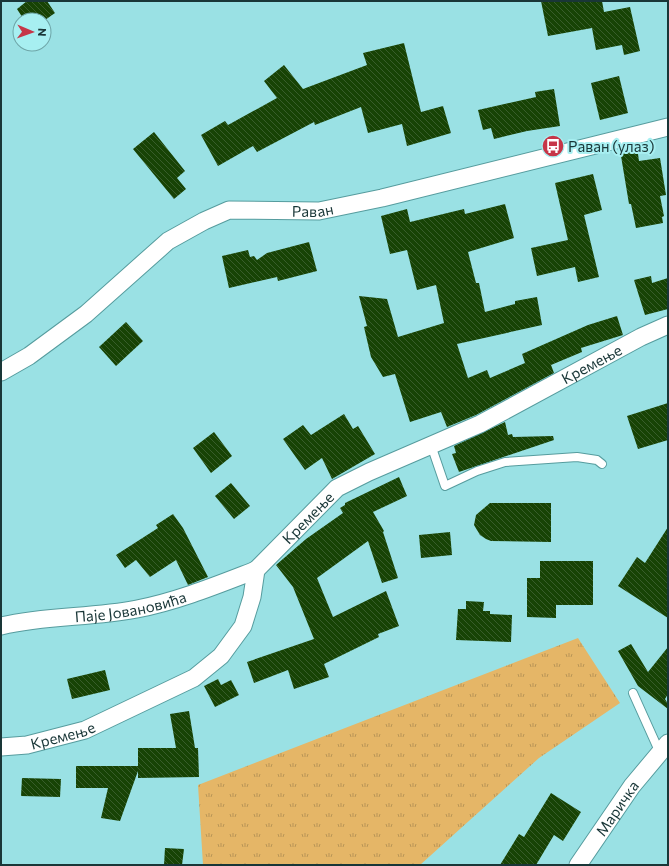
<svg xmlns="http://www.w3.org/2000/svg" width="669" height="866" font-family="Commissioner,sans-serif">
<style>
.grass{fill:url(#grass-tufts)}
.building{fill:url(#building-back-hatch)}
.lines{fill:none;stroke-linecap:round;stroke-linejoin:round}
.service-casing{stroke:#569c9e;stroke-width:10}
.minor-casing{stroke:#569c9e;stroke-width:19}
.service{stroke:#fff;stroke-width:8}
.minor{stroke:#fff;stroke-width:17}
.labels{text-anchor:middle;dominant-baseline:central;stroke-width:4;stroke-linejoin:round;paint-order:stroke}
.poi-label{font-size:15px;fill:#193637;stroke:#a7eff1;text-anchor:start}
.street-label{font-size:15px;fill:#193637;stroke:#a7eff1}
</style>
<defs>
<pattern id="grass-tufts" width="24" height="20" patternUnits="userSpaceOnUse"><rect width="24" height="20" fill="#e5b667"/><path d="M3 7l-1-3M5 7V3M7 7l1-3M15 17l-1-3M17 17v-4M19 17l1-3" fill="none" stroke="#b99556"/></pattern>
<pattern id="building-back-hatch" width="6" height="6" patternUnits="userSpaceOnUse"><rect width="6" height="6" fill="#174305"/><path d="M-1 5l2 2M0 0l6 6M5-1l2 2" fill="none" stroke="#385d2b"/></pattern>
</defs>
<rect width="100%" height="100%" fill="#9ae1e4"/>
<polygon class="grass" points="578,638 620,703 539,758 420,865 203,865 198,785"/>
<g class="building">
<polygon points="27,1 47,1 55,13 45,20 24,20 17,9"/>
<polygon points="541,1 602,1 604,12 630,7 640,51 624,55 622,45 596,50 592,28 548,36"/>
<polygon points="404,43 421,112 443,106 451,133 407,146 402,124 368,133 361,107 315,125 314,122 257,152 253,146 218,166 201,135 225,121 228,125 277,98 264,81 284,65 303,89 367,65 363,53"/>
<polygon points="619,76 628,113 600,120 591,83"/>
<polygon points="554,89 560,126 527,131 494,139 491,128 483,130 478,110 536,97 535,92"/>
<polygon points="154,132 185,171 177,178 186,189 174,199 133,149"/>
<polygon points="637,147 639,161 660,158 666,195 660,196 664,216 662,217 663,223 636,228 631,204 629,204 620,150"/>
<polygon points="593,174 602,210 584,215 599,277 578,282 575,267 537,276 531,248 568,240 555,183"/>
<polygon points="505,204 514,238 468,252 476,283 479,283 485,312 515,304 515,301 537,297 542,325 457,344 468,378 487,370 490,378 525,363 522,354 588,325 617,316 623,335 581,348 582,352 551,365 554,373 476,415 447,427 441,412 410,422 395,374 383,377 371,357 364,327 367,326 359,296 387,299 398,337 444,323 436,285 417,290 407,250 390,254 381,216 407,209 410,222 464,209 465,214"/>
<polygon points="309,242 317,271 278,281 277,277 229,288 222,256 248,250 250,257 254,256 257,260 267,253"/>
<polygon points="651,276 652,283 668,278 668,309 645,315 634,280"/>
<polygon points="126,322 143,341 116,366 99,347"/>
<polygon points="668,403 668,440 638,449 627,416"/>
<polygon points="344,414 353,429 358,426 375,454 332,479 322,458 305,470 283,439 303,425 311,435"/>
<polygon points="505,422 508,435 512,434 513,437 553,436 554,440 459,472 452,454 456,453 454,446"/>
<polygon points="214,432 232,456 211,473 193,448"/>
<polygon points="399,477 407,496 373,512 384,531 383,532 398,578 382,583 368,541 317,578 333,617 386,591 399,626 378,634 379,637 324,664 329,677 294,689 288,670 254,683 247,662 314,639 293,587 276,565 306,539 343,513 340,508 345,505 345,503"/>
<polygon points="231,483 250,506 234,519 215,496"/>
<polygon points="490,503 551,503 551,542 491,541 486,539 480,535 474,525 476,515"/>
<polygon points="173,514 183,528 208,577 188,585 176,560 150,577 136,560 125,568 116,555 158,528 156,525"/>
<polygon points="668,527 668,618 618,586 637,557 645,563"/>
<polygon points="450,532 452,555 421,558 419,535"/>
<polygon points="540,561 593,561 593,605 556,605 556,618 527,617 527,578 540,578"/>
<polygon points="466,601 484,602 483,611 490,611 490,614 512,615 511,642 456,640 458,609 466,609"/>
<polygon points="631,644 648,672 668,647 668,694 665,699 668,704 668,709 638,686 618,651"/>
<polygon points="105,670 110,690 72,699 67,679"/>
<polygon points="218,679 221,685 231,680 239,695 215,707 204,686"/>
<polygon points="189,711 195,748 198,748 199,777 138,778 138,771 120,821 101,818 108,788 76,788 76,766 138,766 138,748 176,748 170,714"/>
<polygon points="22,778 61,779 60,797 21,796"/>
<polygon points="551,793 581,812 563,841 554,835 536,865 500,865 519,834 524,837"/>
<polygon points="165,848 184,849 182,865 164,865"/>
</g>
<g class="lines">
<g class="service-casing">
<g id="service">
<polyline points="431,445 445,486 477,471 505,462 577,457 597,460 602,464"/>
<polyline points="633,693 660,753"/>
</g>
</g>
<g class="minor-casing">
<g id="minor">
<path id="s1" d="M1 372 29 356 86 314 168 241 204 221 229 210 319 211 382 198 668 127"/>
<path id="s2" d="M1 626C46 615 92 618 137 609 178 601 217 585 256 570"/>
<path id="s3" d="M1 747 27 745 85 730 194 678 221 656 243 626 252 597 256 570 337 488 369 472 480 424 641 337 668 325"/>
<path id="s4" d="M578 865 632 786 668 743"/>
</g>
</g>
<use href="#service" class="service"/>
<use href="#minor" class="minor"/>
</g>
<defs>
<g id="bus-disc" transform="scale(1.15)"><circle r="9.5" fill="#c63648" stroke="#a7eff1"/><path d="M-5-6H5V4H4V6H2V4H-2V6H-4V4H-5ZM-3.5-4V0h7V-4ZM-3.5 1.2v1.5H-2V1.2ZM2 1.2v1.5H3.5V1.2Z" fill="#fff"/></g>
</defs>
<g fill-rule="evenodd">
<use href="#bus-disc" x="553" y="146"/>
</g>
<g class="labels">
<g class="poi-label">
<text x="568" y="146">Раван (улаз)</text>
</g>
<g class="street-label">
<text stroke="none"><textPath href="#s1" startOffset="365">Раван</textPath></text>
<text stroke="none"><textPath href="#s3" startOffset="735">Кремење</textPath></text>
<text stroke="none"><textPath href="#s3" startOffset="410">Кремење</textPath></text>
<text stroke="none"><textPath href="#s2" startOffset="131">Паје Јовановића</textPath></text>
<text stroke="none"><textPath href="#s3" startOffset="63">Кремење</textPath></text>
<text stroke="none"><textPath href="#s4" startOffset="69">Маричка</textPath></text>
</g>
</g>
<rect width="669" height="866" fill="none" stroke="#193637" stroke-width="4"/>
<g transform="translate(32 32) rotate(92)"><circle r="19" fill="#a7eff1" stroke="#6ea5a7"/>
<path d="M0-3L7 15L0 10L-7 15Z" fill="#c63648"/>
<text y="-6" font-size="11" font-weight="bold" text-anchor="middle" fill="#193637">N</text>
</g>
</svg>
